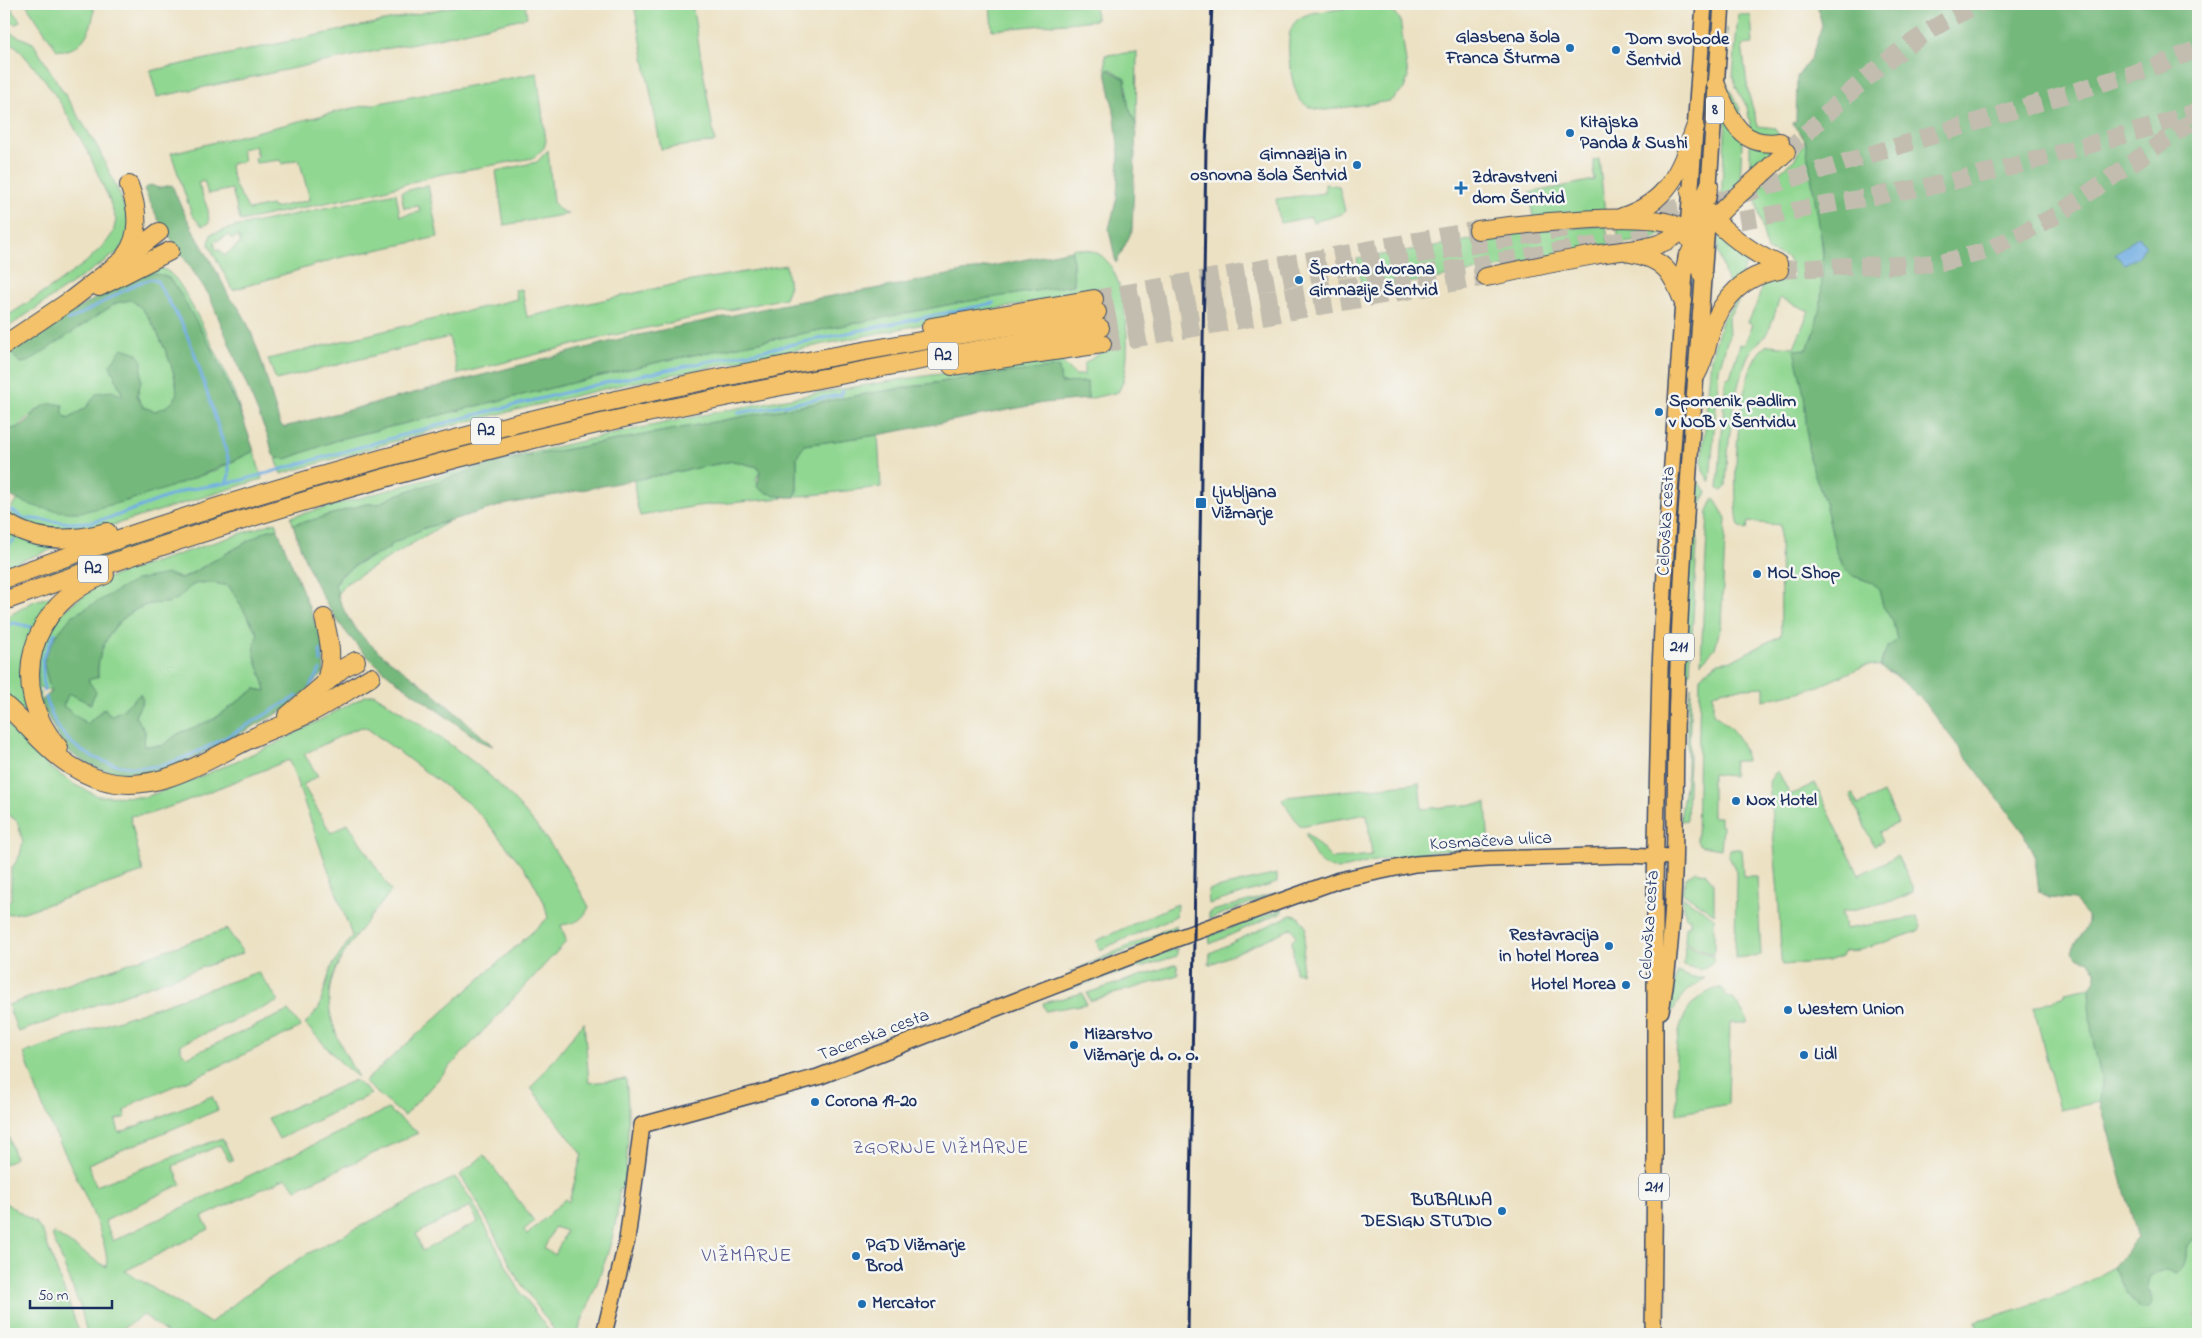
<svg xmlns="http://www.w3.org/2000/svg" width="2202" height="1338" font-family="'Indie Flower',sans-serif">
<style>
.green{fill:#90d791;stroke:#568378;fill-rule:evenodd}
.forest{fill:#74b87b;stroke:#48746c;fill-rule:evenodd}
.water{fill:#72aee3;stroke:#466ea0}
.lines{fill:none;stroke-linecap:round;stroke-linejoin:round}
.stream{stroke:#72aee3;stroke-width:3}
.highway-tunnel{stroke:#c2bdaf;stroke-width:18;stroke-dasharray:18 9;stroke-linecap:butt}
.major-casing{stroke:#3a4a6d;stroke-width:18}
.highway-casing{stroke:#3a4a6d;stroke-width:20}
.major{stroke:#f3c26a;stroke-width:15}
.highway{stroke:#f3c26a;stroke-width:18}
.rail{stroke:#1b2f5e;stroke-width:3}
.highway-bridge-casing{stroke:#3a4a6d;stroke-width:20;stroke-linecap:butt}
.highway-bridge{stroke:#f3c26a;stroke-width:18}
.poi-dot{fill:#1f6fb2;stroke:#f6f6f2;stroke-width:2}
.labels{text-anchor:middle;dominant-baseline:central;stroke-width:5;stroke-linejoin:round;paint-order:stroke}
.shield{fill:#f6f6f2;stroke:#5d6b8a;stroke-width:1}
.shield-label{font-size:16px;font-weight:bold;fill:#1b2f5e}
.poi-label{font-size:18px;font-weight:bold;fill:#1b2f5e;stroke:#f6f6f2;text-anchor:start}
.street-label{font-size:18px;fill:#1b2f5e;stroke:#f6f6f2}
.neighbourhood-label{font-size:19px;letter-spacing:1px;fill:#5b5c94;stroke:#f6f6f2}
.quarter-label{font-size:20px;letter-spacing:1px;fill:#5b5c94;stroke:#f6f6f2}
</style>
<rect width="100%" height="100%" fill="#f6f6f2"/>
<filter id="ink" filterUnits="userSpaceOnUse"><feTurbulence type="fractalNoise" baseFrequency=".02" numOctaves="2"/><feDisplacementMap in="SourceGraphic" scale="10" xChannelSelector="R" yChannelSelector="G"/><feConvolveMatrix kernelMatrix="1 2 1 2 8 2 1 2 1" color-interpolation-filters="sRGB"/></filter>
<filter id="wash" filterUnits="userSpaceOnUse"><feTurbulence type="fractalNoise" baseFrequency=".0096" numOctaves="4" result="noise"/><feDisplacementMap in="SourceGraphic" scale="20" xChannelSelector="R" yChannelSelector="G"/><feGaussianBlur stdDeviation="1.12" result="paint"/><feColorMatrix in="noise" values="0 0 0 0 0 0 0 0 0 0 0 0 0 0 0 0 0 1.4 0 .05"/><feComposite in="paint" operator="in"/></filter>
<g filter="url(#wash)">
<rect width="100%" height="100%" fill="#ece1c3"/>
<g class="green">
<polygon points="4,4 9,4 20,21 17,24 4,21"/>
<path d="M26 4H94C95 25 83 54 57 50Z"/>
<polygon points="464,4 525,4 527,17 452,35 157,97 150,71"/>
<polygon points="634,4 692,4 715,142 661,149"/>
<polygon points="990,4 1095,4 1096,20 992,30"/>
<path d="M1376 4 1388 7 1400 19 1408 77 1404 89 1390 101 1326 110C1317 110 1308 108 1301 101 1291 90 1285 42 1291 29 1295 19 1302 16 1312 13Z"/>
<polygon points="1710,4 1713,4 1713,42 1702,188 1697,198"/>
<polygon points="1738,14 1751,16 1753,44 1742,45 1748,92 1758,126 1775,128 1779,136 1764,161 1750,174 1750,123 1747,107 1737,89 1733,77"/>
<polygon points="1727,28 1726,83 1739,107 1743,122 1740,182 1721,201 1726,118 1723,82"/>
<polygon points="4,30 33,43 98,148 120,195 130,223 127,241 118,252 4,330 4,318 52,287 85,263 106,243 113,233 116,220 109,199 88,152 63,107 45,80 17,47 4,39"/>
<polygon points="1137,52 1136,125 1128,105 1127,87 1123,77 1111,69 1106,71 1105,55"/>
<path d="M537 73 546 141 544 148 533 158 437 175 377 192 240 221 232 189 208 194 204 181 198 183 208 210 209 223 202 226 192 215 171 153 348 109ZM255 146 258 157 255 158 256 163 280 160 282 164 299 159 310 200 274 208 271 205 249 210 235 186 230 167 231 164 244 161 241 149Z"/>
<path d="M1805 140C1815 200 1840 295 1806 349L1794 350 1804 394 1809 458 1825 503 1837 554 1840 562 1853 576 1873 583 1879 590 1883 606 1893 622 1897 640 1883 656 1880 667 1871 665 1864 666 1812 689 1764 700V687L1724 689 1713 694V714C1730 725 1744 740 1746 761H1734L1733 776 1712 774V817H1720V826H1723L1721 849 1701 846 1697 841 1700 677 1718 662 1733 660 1781 635 1780 525 1748 522 1747 530 1739 526C1731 497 1736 358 1768 345L1794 347 1809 311 1780 298C1776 309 1773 321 1768 331 1763 341 1752 346 1747 358 1731 399 1728 444 1726 487L1722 491 1718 489 1725 388 1726 378 1730 377 1740 344 1744 345 1753 324 1748 322 1756 306 1763 282 1779 279H1795L1788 258 1767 250 1755 196 1758 189 1794 160Z"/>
<polygon points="548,150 553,202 560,210 568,214 504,225 496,171 537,162"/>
<polygon points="1599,159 1605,212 1533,217 1529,193 1594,180 1594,160"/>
<polygon points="1325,184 1339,186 1345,211 1342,214 1313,222 1311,217 1280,223 1276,199 1325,193"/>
<path d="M428 185 438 237 338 258 233 290 214 255 209 244 211 234 235 227 396 193 400 216 420 212 419 206 404 208 401 192ZM229 235 232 239 238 236 241 243 224 256 220 250H216L214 242Z"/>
<polygon points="1606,226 1609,246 1485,270 1362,291 1357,259 1526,231"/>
<polygon points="1617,226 1659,227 1669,230 1655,238 1619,244"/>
<polygon points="1718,233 1750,258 1742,272 1742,276 1729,288 1718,251"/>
<path d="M1074 248C1084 249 1095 250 1103 257 1128 277 1135 367 1118 392L1088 399 1087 382 1061 383 1059 368 978 376 860 395 498 462 399 494 378 504H366L309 521 293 524 291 517C364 497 436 476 510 458 680 417 851 383 1025 363L1042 365 1061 361 1075 375H1084V364L1104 350 1092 290 612 387 441 428 281 474 276 458 286 459 340 439 663 361 957 303 1074 285 1072 250Z"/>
<polygon points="786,265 789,288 785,298 605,337 458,374 449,337 276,380 268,359 517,299 515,290 522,289 527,317 680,283"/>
<path d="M153 268C160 268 166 269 171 274 182 284 188 300 196 313 214 348 231 381 243 419L210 346 137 275Z"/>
<polygon points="1691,272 1693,272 1688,339 1689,370 1668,820 1667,820 1669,695 1667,656"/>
<polygon points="1745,290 1728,318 1729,335 1719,369 1710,482 1703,471 1702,462 1711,357 1723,318"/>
<path d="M131 300C135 303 140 306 143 310 155 323 181 379 176 396 173 405 163 408 155 411L143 407 137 396 141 381 110 365 123 396 97 393 87 407 68 419 63 414 39 408 16 428 4 430V355L13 348 52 345 116 303Z"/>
<polygon points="876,356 877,362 289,498 287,493 524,427 632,403"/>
<polygon points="878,435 881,487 794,497 797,493 797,457 804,445"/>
<polygon points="254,451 262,479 97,530 80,533 24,526 10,515 12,506 18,500 40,507 127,501 214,471"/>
<polygon points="733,461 758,467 760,471 756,479 761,490 776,494 783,498 697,506 640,516 636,501 634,480"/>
<polygon points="1695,478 1707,492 1699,508 1690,672 1685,677 1686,622"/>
<polygon points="1714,498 1726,518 1721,626 1715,648 1701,663 1708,511"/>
<polygon points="238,508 240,514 4,593 4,586"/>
<polygon points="276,522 277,528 266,531 181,579 173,577 92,606 72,616 55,637 44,665 51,692 37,686 35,663 55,617 107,578"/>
<path d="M448 522 345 584 339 592 338 597 335 585C346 566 367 560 385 550 389 549 391 545 394 543 411 532 429 526 448 522Z"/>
<polygon points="4,526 59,547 4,567"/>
<path d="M214 583 229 586 258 634C248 655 262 670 266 691L255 689 214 719 178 734 162 746H144L145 731 135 716 143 700 140 695 121 711 110 716 104 708 87 724 63 706 69 693 91 704 93 696 87 680 98 677C95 648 118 613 147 605 156 602 163 605 173 601 182 598 187 587 195 584 200 582 208 583 214 583Z"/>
<polygon points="64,593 35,627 43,737 4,697 4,619 34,601"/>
<polygon points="1691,687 1687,820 1680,821 1687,772 1688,700"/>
<path d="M374 694C413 720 455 745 490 776 531 814 563 858 589 907 582 921 576 923 561 925L566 940 564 944 404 1116 364 1082 548 918 544 902 529 874 485 820 469 804 368 729 362 727 353 730 304 754 318 776 303 785 331 833 348 823 391 891C371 918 336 954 330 987 324 1017 344 1053 358 1077L343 1065 305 1024 319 1008 331 968 352 936 289 760 178 804 152 813 130 816 143 872 24 912 4 915V905L11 900V870L20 855 23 842 17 821 4 812V720L48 766 75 785 98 796 145 797 188 782 273 745 365 696Z"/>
<polygon points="1778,771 1790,795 1815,783 1859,875 1897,856 1913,886 1913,892 1896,900 1842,912 1845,929 1916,917 1921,926 1919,931 1861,950 1844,951 1842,956 1828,961 1783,965 1781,961 1779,907 1769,782 1774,774"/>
<path d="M1419 783 1422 809 1486 803 1489 847C1451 849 1413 854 1375 861 1361 863 1344 872 1330 868 1316 864 1311 847 1306 835L1307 833 1332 859 1372 855 1367 814 1300 826 1282 800 1286 797Z"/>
<polygon points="1883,793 1898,823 1879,832 1883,841 1874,846 1850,795 1853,794 1859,805"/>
<polygon points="1729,849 1741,849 1743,876 1757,876 1761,955 1735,958 1736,871 1728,855"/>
<polygon points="1696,871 1705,873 1714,884 1714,914 1682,892 1686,877"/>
<polygon points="1277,874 1277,883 1209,904 1208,890"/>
<polygon points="1280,892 1209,919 1209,912"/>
<polygon points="1682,896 1714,918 1714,955 1685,942 1686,926 1690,926 1690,918 1686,918"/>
<polygon points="1177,904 1176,916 1100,950 1096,941"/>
<polygon points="1282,909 1282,912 1210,944 1209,936"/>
<polygon points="1291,915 1298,916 1306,927 1301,973 1295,972 1292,940 1296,936 1292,928 1209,965 1210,953"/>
<polygon points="1176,925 1176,933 1070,972"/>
<polygon points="227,929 243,953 18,1032 8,1005"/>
<polygon points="1685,944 1714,957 1713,962 1700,970 1684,965"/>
<polygon points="1177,948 1177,956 1061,991"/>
<polygon points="1177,964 1178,975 1090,1001 1087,993"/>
<path d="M258 972 279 1001 181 1044V1051L187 1057 288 1011 301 1027 205 1073 136 1102 124 1111 126 1117 116 1120 119 1133 212 1096 218 1110 88 1164 96 1186 222 1138 233 1160 229 1161 220 1145 173 1166 181 1184 105 1221 113 1241 388 1109 418 1133 296 1189 286 1178 202 1217 209 1229 125 1271 210 1323 248 1293 307 1254 455 1177 471 1199 519 1290 551 1334H168L144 1315 114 1334H87L81 1309 52 1235 55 1234 106 1267C114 1243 58 1142 46 1114 37 1094 31 1073 24 1053ZM470 1206 478 1222 422 1251 416 1234Z"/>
<path d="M1677 972 1693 978H1705C1686 990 1674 1003 1667 1025H1664Z"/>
<polygon points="2090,987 2092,1036 2102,1082 2100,1102 2059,1110 2034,1007 2065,996 2065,992"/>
<path d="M1715 989H1722L1729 998 1732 997 1747 1019V1023H1730L1728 1104 1677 1114C1677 1070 1665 1008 1715 989Z"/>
<polygon points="1083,993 1086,1004 1045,1011 1043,1003"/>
<path d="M584 1022 589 1083 626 1079C630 1116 628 1152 624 1189H619C619 1239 594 1288 577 1334H557L518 1279 478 1203 460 1175 484 1155 534 1221 524 1230 527 1235 565 1199 569 1202 582 1154 531 1088ZM554 1227 566 1231 555 1255 544 1249Z"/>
<polygon points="355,1080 371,1094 279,1139 268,1118"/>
<polygon points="4,1122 15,1158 4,1165"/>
<polygon points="4,1202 36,1223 43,1233 80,1334 4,1334"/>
<path d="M2198 1236V1310L2196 1312C2195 1320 2198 1326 2198 1334H2107L2105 1332 2099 1334H1979L1976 1322C2022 1307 2072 1296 2113 1267L2127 1294 2141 1309 2153 1297 2147 1287 2149 1277C2159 1270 2165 1268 2177 1274 2188 1265 2185 1257 2187 1245Z"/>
</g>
<g class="forest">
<path d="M1817 4H2198V1236L2187 1245C2185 1257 2188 1264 2177 1274 2164 1271 2161 1268 2149 1277L2147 1287 2153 1301 2148 1309H2141L2127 1294 2113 1267 2138 1238 2100 1102 2102 1082 2092 1036 2089 1006 2090 987 2096 979V972L2089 961 2077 957 2072 952C2075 939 2090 930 2088 916L2074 900 2049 898 2039 892 2035 858 2022 830 1922 699 1894 674 1880 667 1887 648 1897 640 1893 622 1883 606 1879 590 1873 583 1853 576 1845 569 1837 554 1825 503 1809 458 1804 394 1794 350 1806 349 1813 338 1821 301 1823 248 1805 140 1792 123 1796 121 1797 77 1811 58 1822 25Z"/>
<polygon points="1108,69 1125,79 1128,105 1136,125 1132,231 1116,263 1109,229 1117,197 1119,154 1115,117 1106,71"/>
<path d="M151 185 158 188 172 185C187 226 213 260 230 299 252 312 271 398 280 424L284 427 620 339 790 303 898 285 1072 250 1074 285 957 303 663 361 340 439 286 459 276 458 273 455 269 439 209 295 158 219 144 189Z"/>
<path d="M153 273 168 277 179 291 210 346 243 419 254 451C208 474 160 493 110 505 100 507 90 511 80 512 57 513 21 506 4 491V430C7 429 12 429 16 428 35 421 36 398 63 405V414L68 419 87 407 97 393 112 391 123 396 110 365 122 348 135 352 142 361 141 381 137 396 143 407 155 411C163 408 173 405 176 396 181 379 155 323 143 310 140 306 135 303 131 300L116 303 28 362 20 363 13 355V348L45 327 137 275Z"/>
<path d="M1059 367 1061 383 1087 382 1088 399 1044 403 878 435 804 445 797 457V493L794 497C783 498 765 494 757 487L760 471 758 467 733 461 503 505 424 528 392 544 388 549 359 562 340 576 335 585C347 638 388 657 427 688 449 707 472 727 493 746L480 741C446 715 408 692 376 664 334 627 308 576 293 524L309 521 366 504H378L399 494 498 462 860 395 978 376Z"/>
<path d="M277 528 323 642 324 673 288 708 186 762 145 775 110 773 92 766 75 756 64 747 40 702 51 692 44 665 45 657 55 637 72 616 136 580 168 574 182 579 266 531ZM214 583 229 586 258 634C248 655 262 670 266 691L255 689 214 719 178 734 162 746H144L145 731 135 716 143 700 140 694 121 711 110 716 105 708 87 724 63 706 69 693 90 704 96 692 88 680 98 677C95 648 118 613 147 605 156 602 163 605 173 601 182 598 187 587 195 584 200 582 208 583 214 583Z"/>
</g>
<polygon class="water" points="2139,236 2146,246 2136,258 2124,264 2115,254"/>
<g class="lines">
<g class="stream">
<polyline points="68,321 138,283 151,279 157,281 183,326 194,352 229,461 229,476 226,483"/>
<polyline points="738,413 834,396 841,395 843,391"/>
<polyline points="11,510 23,518 71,523 91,522 113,517 186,490 239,481 467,417 608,382 994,303"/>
<polyline points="4,550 14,540"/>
<polyline points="4,626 14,623 31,627"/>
<polyline points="320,650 321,662"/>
<polyline points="310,686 320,670"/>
<polyline points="44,690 42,659 55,633"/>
<path d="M46 697C51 720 64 740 84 752 105 765 133 770 157 766 198 758 260 717 297 696"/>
</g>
</g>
</g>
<g filter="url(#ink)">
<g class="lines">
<g class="highway-tunnel">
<path d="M1786 152C1845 97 1906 35 1980 4"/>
<polyline points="1634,216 1726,199 2148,69 2198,49"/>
<polyline points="1779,270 1845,266 1913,265 1944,262 1987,251 2057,215 2198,117"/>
<polyline points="1094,299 1478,230"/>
<polyline points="1097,312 1574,227"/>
<polyline points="1100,328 1721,224 1941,184 2014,166 2155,126 2198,111"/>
<polyline points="1102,344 1486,277"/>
</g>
<g class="major-casing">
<g id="major">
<polyline points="1708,198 1722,4"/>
<polyline points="1688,229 1704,4"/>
<path d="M1661 1011C1680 908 1673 800 1677 695 1682 538 1696 381 1707 224"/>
<polyline points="604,1334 627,1240 642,1125 818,1077 1173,940 1339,880 1415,864 1488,859 1626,855 1673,857"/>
<polyline points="1653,1334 1655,1156 1655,885 1660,668 1666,552 1686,257"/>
</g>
</g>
<g class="highway-casing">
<g id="highway">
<path d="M1716 85C1730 117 1738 148 1780 142"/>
<polyline points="1760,176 1786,152"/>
<path d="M1690 192C1714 223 1742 249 1778 264"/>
<path d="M1622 217C1669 202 1680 170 1695 128"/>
<path d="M1478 230C1514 225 1650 209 1677 226 1694 238 1699 257 1703 276"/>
<path d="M1630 253C1663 259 1671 270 1683 301"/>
<path d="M125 256C141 236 138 208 129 185"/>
<path d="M1685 269C1692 238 1712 220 1735 198"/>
<path d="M1486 277C1522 270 1558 261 1595 255 1617 250 1645 251 1666 241 1687 231 1704 209 1709 186"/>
<polyline points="99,287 170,251"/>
<polyline points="931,327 1094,299"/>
<polyline points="4,345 71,300 159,232"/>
<polyline points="952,366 1102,344"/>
<path d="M1696 375C1705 360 1706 347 1711 331 1722 298 1744 275 1779 270"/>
<path d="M4 521C35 543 71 542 107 532"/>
<path d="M4 579C217 502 435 439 656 391 802 360 949 336 1097 312"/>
<path d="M4 601C198 530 396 470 597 424 763 387 932 358 1100 328"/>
<path d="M324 618C330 643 334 658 325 683"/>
<path d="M4 704C37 733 57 767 102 780 155 796 207 760 252 738 271 729 290 723 308 714 330 703 350 689 371 677"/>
<polyline points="287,716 343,668 356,661"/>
<path d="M59 748C5 687 30 603 105 575"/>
</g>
</g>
<use href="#major" class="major"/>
<use href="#highway" class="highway"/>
<polyline class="rail" points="1188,1334 1206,147 1212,4"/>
<g class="highway-bridge-casing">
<polyline id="highway-bridge" points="1735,198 1760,176"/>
</g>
<use href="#highway-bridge" class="highway-bridge"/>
</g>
</g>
<g class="poi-dot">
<circle cx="1570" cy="48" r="5"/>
<circle cx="1616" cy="50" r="5"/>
<circle cx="1570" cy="133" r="5"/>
<circle cx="1357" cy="165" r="5"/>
<path d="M1458.5 180.5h5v5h5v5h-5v5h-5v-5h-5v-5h5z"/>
<circle cx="1299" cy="280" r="5"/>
<circle cx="1659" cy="412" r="5"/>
<rect x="1195" y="497" width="12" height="12" rx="2.5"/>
<circle cx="1757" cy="574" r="5"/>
<circle cx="1736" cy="801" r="5"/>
<circle cx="1609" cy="946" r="5"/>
<circle cx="1626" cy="985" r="5"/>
<circle cx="1788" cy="1010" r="5"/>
<circle cx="1074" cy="1045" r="5"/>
<circle cx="1804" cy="1055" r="5"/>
<circle cx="815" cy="1102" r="5"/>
<circle cx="1502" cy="1211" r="5"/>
<circle cx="856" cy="1256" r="5"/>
<circle cx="862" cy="1304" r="5"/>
</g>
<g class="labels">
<g class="shield">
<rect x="1706" y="96.5" width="18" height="27" rx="4"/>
<rect x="928" y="342.5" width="30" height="27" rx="4"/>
<rect x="471" y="417.5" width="30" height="27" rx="4"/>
<rect x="78" y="555.5" width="30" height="27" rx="4"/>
<rect x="1664" y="633.5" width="30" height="27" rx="4"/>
<rect x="1639" y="1173.5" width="30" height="27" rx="4"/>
</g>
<g class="shield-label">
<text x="1715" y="110">8</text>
<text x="943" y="356">A2</text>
<text x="486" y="431">A2</text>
<text x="93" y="569">A2</text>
<text x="1679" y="647">211</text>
<text x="1654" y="1187">211</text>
</g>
<g class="poi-label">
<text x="1560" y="38" text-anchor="end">Glasbena šola<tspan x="1560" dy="21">Franca Šturma</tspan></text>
<text x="1626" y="40">Dom svobode<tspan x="1626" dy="21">Šentvid</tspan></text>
<text x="1580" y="123">Kitajska<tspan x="1580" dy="21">Panda &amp; Sushi</tspan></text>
<text x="1347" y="155" text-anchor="end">Gimnazija in<tspan x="1347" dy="21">osnovna šola Šentvid</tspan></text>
<text x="1472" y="178">Zdravstveni<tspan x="1472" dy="21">dom Šentvid</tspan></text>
<text x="1309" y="270">Športna dvorana<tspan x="1309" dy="21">Gimnazije Šentvid</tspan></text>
<text x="1669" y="402">Spomenik padlim<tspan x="1669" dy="21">v NOB v Šentvidu</tspan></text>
<text x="1212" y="493">Ljubljana<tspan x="1212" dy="21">Vižmarje</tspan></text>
<text x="1767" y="574">MOL Shop</text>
<text x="1746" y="801">Nox Hotel</text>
<text x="1599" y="936" text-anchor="end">Restavracija<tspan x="1599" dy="21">in hotel Morea</tspan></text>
<text x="1616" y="985" text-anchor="end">Hotel Morea</text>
<text x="1798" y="1010">Western Union</text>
<text x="1084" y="1035">Mizarstvo<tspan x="1084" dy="21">Vižmarje d. o. o.</tspan></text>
<text x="1814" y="1055">Lidl</text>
<text x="825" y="1102">Corona 19-20</text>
<text x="1492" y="1201" text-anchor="end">BUBALINA<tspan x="1492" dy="21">DESIGN STUDIO</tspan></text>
<text x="866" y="1246">PGD Vižmarje<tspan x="866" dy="21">Brod</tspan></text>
<text x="872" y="1304">Mercator</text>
</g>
<g class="street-label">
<text transform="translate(1667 521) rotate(-87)">Celovška cesta</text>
<text transform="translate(1491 842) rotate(-3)">Kosmačeva ulica</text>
<text transform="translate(1650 925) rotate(-86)">Celovška cesta</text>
<text transform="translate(874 1036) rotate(-21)">Tacenska cesta</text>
</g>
<g class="neighbourhood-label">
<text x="941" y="1148">ZGORNJE VIŽMARJE</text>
</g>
<g class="quarter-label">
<text x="747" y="1256">VIŽMARJE</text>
</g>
</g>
<rect width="2202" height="1338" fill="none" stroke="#f6f6f2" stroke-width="20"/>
<path d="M30 1300v8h82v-8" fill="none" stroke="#1b2f5e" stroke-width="2.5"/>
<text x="38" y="1300" font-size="15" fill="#1b2f5e" stroke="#f6f6f2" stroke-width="4" paint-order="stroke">50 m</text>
</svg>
